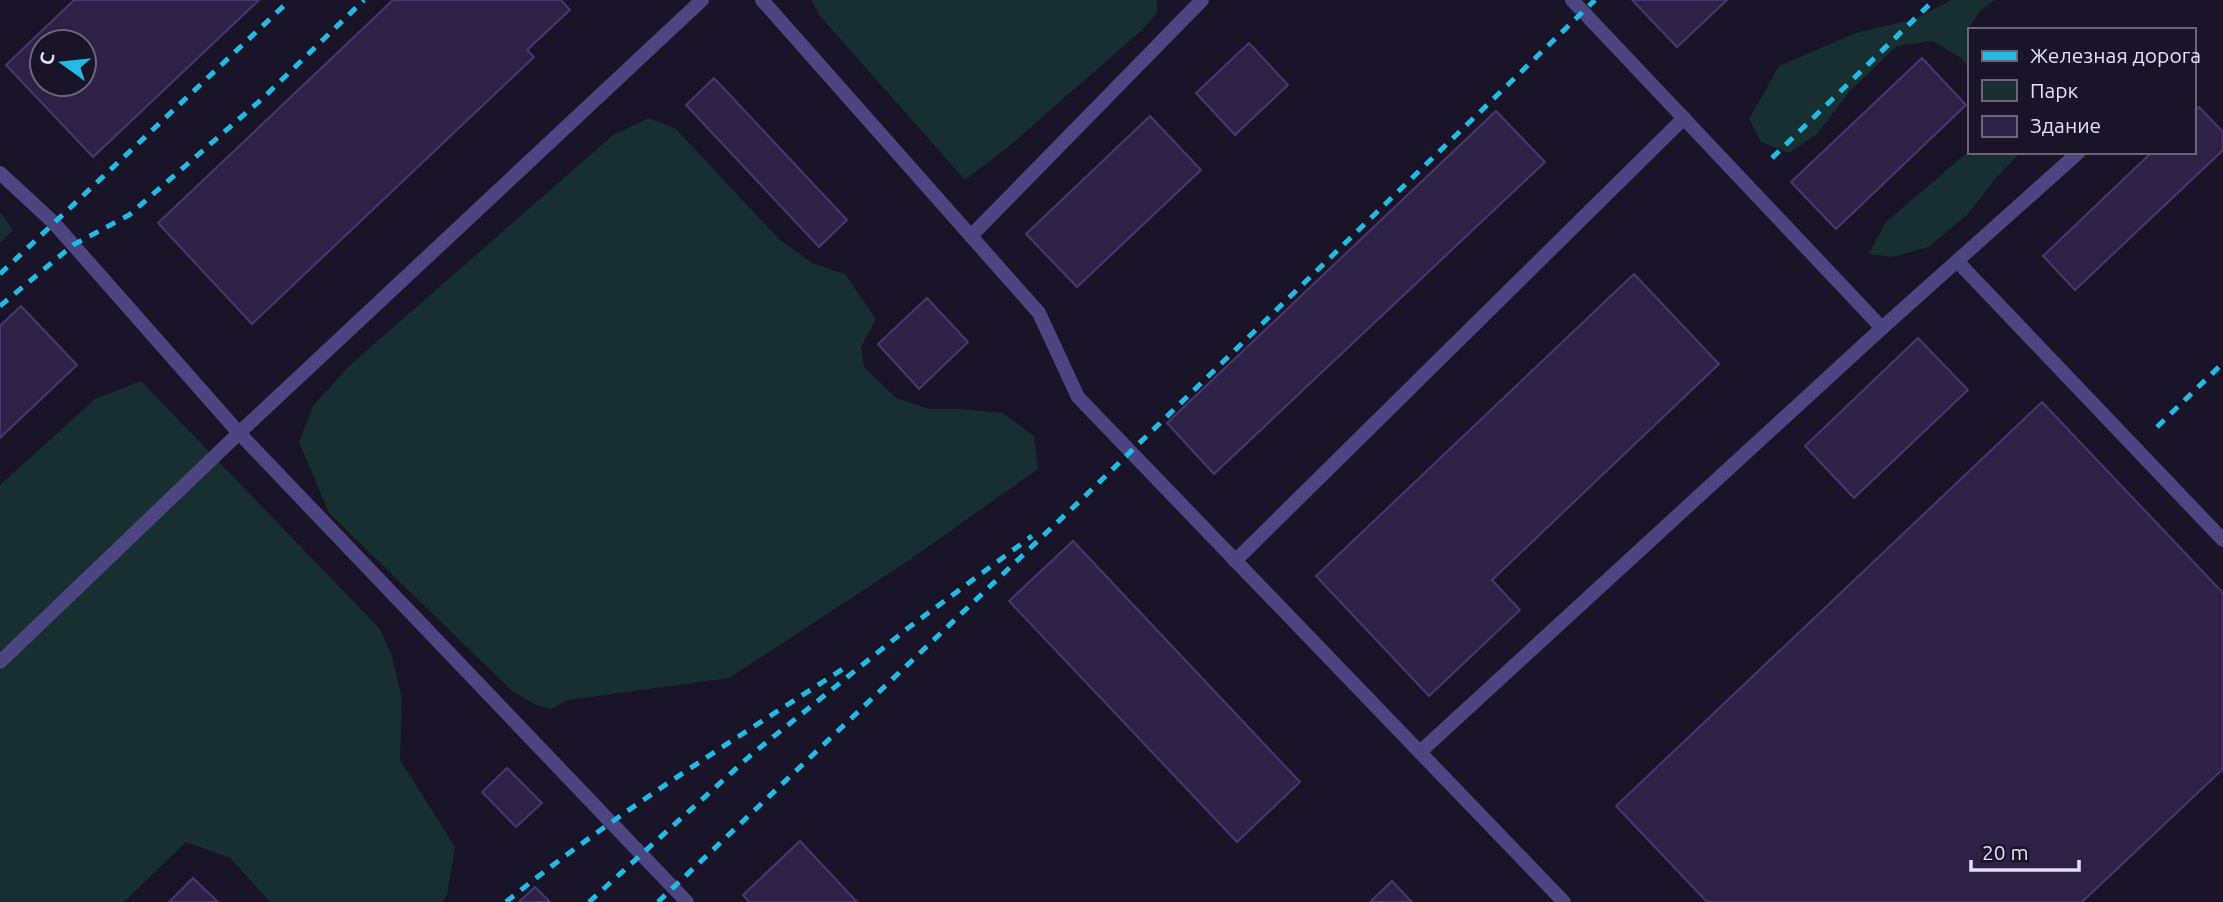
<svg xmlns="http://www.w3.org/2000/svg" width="2223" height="902" font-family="Ubuntu,sans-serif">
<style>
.green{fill:#172f31}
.building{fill:#2d2246;stroke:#48376f;stroke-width:2;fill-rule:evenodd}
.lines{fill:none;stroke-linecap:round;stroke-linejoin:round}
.lane{stroke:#4d4581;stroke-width:14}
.rail{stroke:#23bbe3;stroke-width:5;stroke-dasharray:10 9;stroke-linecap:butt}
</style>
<rect width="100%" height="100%" fill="#191428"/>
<g class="green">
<polygon points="811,0 1157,0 1157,13 1142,30 1008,147 965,180 819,15"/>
<polygon points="1951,0 1995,0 1981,10 1968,28 1970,30 1969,67 1961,58 1933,41 1897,46 1849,92 1818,133 1789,153 1761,142 1749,119 1779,66 1856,33 1915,19"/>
<polygon points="649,118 676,129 780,240 812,263 845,274 876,319 861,347 864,367 896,398 930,409 961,409 1003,413 1034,436 1038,469 908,561 729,678 568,700 551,709 536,705 512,691 329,513 299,442 313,406 350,365 613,135"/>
<polygon points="1969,151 2021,152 1995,179 1966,216 1928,247 1892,257 1869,254 1886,222"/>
<polygon points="0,212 13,230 0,243"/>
<polygon points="141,381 380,629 392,656 402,699 400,760 455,847 447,895 442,902 270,902 230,858 186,842 124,902 0,902 0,485 95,399"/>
</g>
<g class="building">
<path d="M74 0H259L93 157 6 65ZM42 42H84V84H42Z"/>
<polygon points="393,0 561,0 570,10 527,50 534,57 252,324 158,223"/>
<polygon points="1632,0 1727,0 1677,47"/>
<polygon points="1249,43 1288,85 1235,135 1196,93"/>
<polygon points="1922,58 1966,105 1836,229 1791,182"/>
<polygon points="714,78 847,220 819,247 686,105"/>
<polygon points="2199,107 2223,132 2223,150 2075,290 2043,256 2152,152 2193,152 2193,113"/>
<polygon points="1496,111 1545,162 1214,474 1167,423"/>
<polygon points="1150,116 1201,170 1077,287 1026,234"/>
<polygon points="1634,274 1719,364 1492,580 1520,610 1429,696 1316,576"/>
<polygon points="927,298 968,342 919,389 878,344"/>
<polygon points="21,306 77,365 0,438 0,326"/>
<polygon points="1918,338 1968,390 1854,498 1805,446"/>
<polygon points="2042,402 2223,593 2223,769 2082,902 1707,902 1616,806"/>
<polygon points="1073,541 1300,782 1237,842 1009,601"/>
<polygon points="507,768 542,803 516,827 482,792"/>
<polygon points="800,841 857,902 749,902 743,895"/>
<polygon points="193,878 218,902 169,902"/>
<polygon points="1392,881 1412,902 1370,902"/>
<polygon points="535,887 550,902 519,902"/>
</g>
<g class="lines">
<g class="lane">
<polyline points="762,0 1039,313 1078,397 1564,902"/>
<polyline points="1572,0 1882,328"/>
<polyline points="0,173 53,222 239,433 687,902"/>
<polyline points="971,236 1202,0"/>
<polyline points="1957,261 2223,540"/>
<polyline points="1235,561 1684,118"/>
<polyline points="0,662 239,433 702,0"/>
<polyline points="1420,752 1882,328 2079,152"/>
</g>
<g class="rail">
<polyline points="1772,158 1934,0"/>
<polyline points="0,274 290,0"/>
<polyline points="0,306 73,245 129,215 262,99 364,0"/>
<polyline points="2157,427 2223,363"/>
<path d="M506 902C613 815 730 742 846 667"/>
<polyline points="589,902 752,754 908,628 1032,536"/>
<polyline points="658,902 1085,496 1595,0"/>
</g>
</g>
<rect x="1968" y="28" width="228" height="126" fill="#191428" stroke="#6b657c" stroke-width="2"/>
<rect x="1982" y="51" width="35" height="10" fill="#23bbe3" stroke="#6b657c" stroke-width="2"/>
<text x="2030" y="63" font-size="21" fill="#e5defb">Железная дорога</text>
<rect x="1982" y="80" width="35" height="21" fill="#172f31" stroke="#6b657c" stroke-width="2"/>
<text x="2030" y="98" font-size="21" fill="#e5defb">Парк</text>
<rect x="1982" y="116" width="35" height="21" fill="#2d2246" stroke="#6b657c" stroke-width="2"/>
<text x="2030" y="133" font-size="21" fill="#e5defb">Здание</text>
<g transform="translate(63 63) rotate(285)"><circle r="33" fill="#191428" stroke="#6b657c" stroke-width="2"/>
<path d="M0-5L12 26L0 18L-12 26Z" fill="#23bbe3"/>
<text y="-10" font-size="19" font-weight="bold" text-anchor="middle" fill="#e5defb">С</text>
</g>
<path d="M1971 860v10h108v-10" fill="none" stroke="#e5defb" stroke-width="3.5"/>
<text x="1982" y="860" font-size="21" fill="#e5defb" stroke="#191428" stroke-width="5" paint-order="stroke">20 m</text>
</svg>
